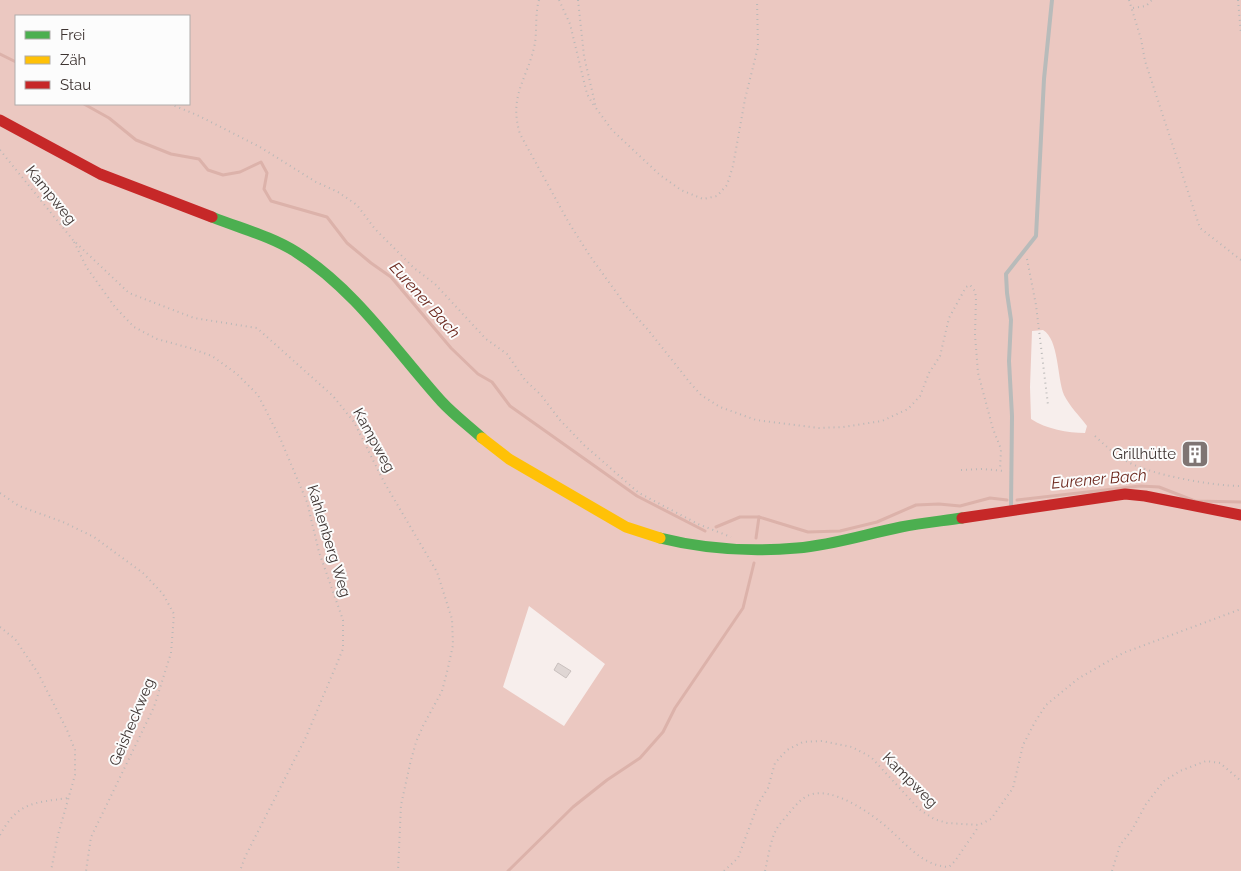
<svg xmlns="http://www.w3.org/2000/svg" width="1241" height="871" font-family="Raleway,sans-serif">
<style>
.forest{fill:#ebc8c1;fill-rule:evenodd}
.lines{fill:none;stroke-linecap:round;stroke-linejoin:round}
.stream{stroke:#dcb2aa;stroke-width:3}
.building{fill:#dfd6d4;stroke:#c9c0be}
.path{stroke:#b9b8b7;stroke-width:2;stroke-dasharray:1 4;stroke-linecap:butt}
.lane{stroke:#b8bbba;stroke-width:4}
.fast{stroke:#4caf50;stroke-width:11}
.slow{stroke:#ffc107;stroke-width:11}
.jam{stroke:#c62828;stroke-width:11}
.labels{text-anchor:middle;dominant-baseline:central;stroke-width:4;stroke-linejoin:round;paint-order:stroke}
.street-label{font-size:15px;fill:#3e3432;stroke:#fcfcfc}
.poi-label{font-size:15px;fill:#3e3432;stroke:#fcfcfc;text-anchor:end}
.water-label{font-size:16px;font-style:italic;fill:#6d291f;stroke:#fcfcfc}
</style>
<rect width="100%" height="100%" fill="#f7eeec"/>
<path class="forest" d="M0 0H1241V871H0ZM16 16H189V104H16ZM1043 330C1059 339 1057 378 1064 395 1070 407 1079 415 1087 426L1085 433C1068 433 1046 429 1031 419L1030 387 1032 331ZM529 606 605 664 564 726 503 687Z"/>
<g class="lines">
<g class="stream">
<polyline points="0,54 16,62"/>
<polyline points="84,104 109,118 136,140 171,154 199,159 208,170 223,175 240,172 261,162 267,173 264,189 271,201 327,217 347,243 371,263 391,277 451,348 478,374 492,382 510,406 637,496 705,531"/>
<polyline points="1017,500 1140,486 1159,487 1195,501 1241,502"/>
<polyline points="716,527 740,517 759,517 808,532 840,531 877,522 916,505 939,504 960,506 990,498 1007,500"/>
<polyline points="756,538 759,517"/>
<polyline points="508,871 573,807 607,780 640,758 663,732 675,708 743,608 754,563"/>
</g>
</g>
<g class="building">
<polygon points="1187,446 1204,448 1202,462 1186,461"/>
<polygon points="558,663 571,671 566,678 554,670"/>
</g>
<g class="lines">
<g class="path">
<path d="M539 0C535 14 537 29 535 43 528 79 508 95 520 134L569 223 590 256 624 303 649 331 691 384 701 395 720 407 756 420 819 428 843 427 882 421 908 409 920 396 929 373 940 356 949 318 966 287 970 285 975 291 976 298 975 335 978 373 993 429 1001 449 1000 470"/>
<polyline points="559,0 570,24 587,94 594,106"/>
<polyline points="578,0 584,56 596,108 612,130 660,175 681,190 703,199 717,196 727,185 733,166 745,99 758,47 757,0"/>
<polyline points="1129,0 1141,39 1145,61 1200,228 1241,260"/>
<polyline points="1238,0 1241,34"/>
<polyline points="1133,8 1146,6 1152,0"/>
<polyline points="170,104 197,115 260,147 316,182 338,192 357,205 375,229 414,268 435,284 486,339 507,354 525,380 541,395 560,420 584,445 639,493 698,524 731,537"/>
<polyline points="0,150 73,240 129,293 194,318 257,328 333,396 354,422 384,482 437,572 452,619 453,645 448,668 442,691 423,726 416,742 410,764 401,805 398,871"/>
<polyline points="74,242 87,268 115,307 134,327 157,339 190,348 212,356 237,374 258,395 280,438 307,502 319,552 343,620 343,649 306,737 245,857 240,871"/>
<polyline points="1027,259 1036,305 1048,405"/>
<path d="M1095 436C1106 446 1116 456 1128 462 1152 475 1213 486 1241 486"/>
<polyline points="961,470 982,469 1005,471"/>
<polyline points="0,493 19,506 63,522 94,537 143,573 163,594 174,614 171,653 154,707 91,837 86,871"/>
<polyline points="0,627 15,639 38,673 67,730 75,750 75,775 58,835 51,871"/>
<path d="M0 835C18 802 33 803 68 798"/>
<polyline points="724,871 738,858 758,804 768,788 775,763 787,750 803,742 822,741 852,747 871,757 919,809 934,819 947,823 979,825 991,819 1013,788 1023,745 1035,722 1046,705 1079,678 1123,653 1241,609"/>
<path d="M765 871C768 858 770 842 776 830 779 824 786 817 790 812 795 806 800 800 807 796 831 784 872 814 889 829 907 845 923 866 949 867L955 861 979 826"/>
<polyline points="1112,871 1120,845 1132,830 1146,804 1164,781 1180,771 1206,761 1220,763 1241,781"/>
</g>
<polyline class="lane" points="1011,508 1012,416 1009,361 1011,320 1007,293 1006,274 1036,236 1044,79 1052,0"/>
<g class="fast">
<path d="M212 217C239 228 271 236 296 252 355 289 396 351 442 402 454 415 469 426 482 438"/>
<path d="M660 538C704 549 752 552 797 548 833 545 866 534 901 527 921 523 942 521 962 518"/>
</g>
<polyline class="slow" points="482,438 509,459 626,527 660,538"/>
<g class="jam">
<polyline points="0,120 100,174 212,217"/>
<polyline points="962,518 1125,494 1145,496 1241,515"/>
</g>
</g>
<defs>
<g id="building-square" transform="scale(1.4375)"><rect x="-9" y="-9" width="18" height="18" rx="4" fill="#7f7573" stroke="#fcfcfc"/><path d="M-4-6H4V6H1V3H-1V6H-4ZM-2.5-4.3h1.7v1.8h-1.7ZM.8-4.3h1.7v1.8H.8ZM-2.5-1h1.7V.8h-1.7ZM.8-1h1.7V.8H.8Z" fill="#fff"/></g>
</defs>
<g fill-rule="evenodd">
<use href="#building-square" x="1195" y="454"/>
</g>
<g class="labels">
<g class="street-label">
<text transform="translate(51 195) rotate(51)">Kampweg</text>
<text transform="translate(374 440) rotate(61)">Kampweg</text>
<text transform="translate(329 541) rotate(73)">Kahlenberg Weg</text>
<text transform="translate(132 722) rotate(-67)">Geisheckweg</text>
<text transform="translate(910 780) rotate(45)">Kampweg</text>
</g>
<g class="poi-label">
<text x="1176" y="454">Grillhütte</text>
</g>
<g class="water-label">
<text transform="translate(425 300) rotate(48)">Eurener Bach</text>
<text transform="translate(1099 479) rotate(-5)">Eurener Bach</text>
</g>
</g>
<rect x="15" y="15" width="175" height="90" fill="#fcfcfc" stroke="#b0acab"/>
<rect x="25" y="31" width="25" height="8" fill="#4caf50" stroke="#b0acab"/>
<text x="60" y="40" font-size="15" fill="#3e3432">Frei</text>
<rect x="25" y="56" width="25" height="8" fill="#ffc107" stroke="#b0acab"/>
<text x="60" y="65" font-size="15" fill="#3e3432">Zäh</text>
<rect x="25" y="81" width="25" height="8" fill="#c62828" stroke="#b0acab"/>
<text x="60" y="90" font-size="15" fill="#3e3432">Stau</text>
</svg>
